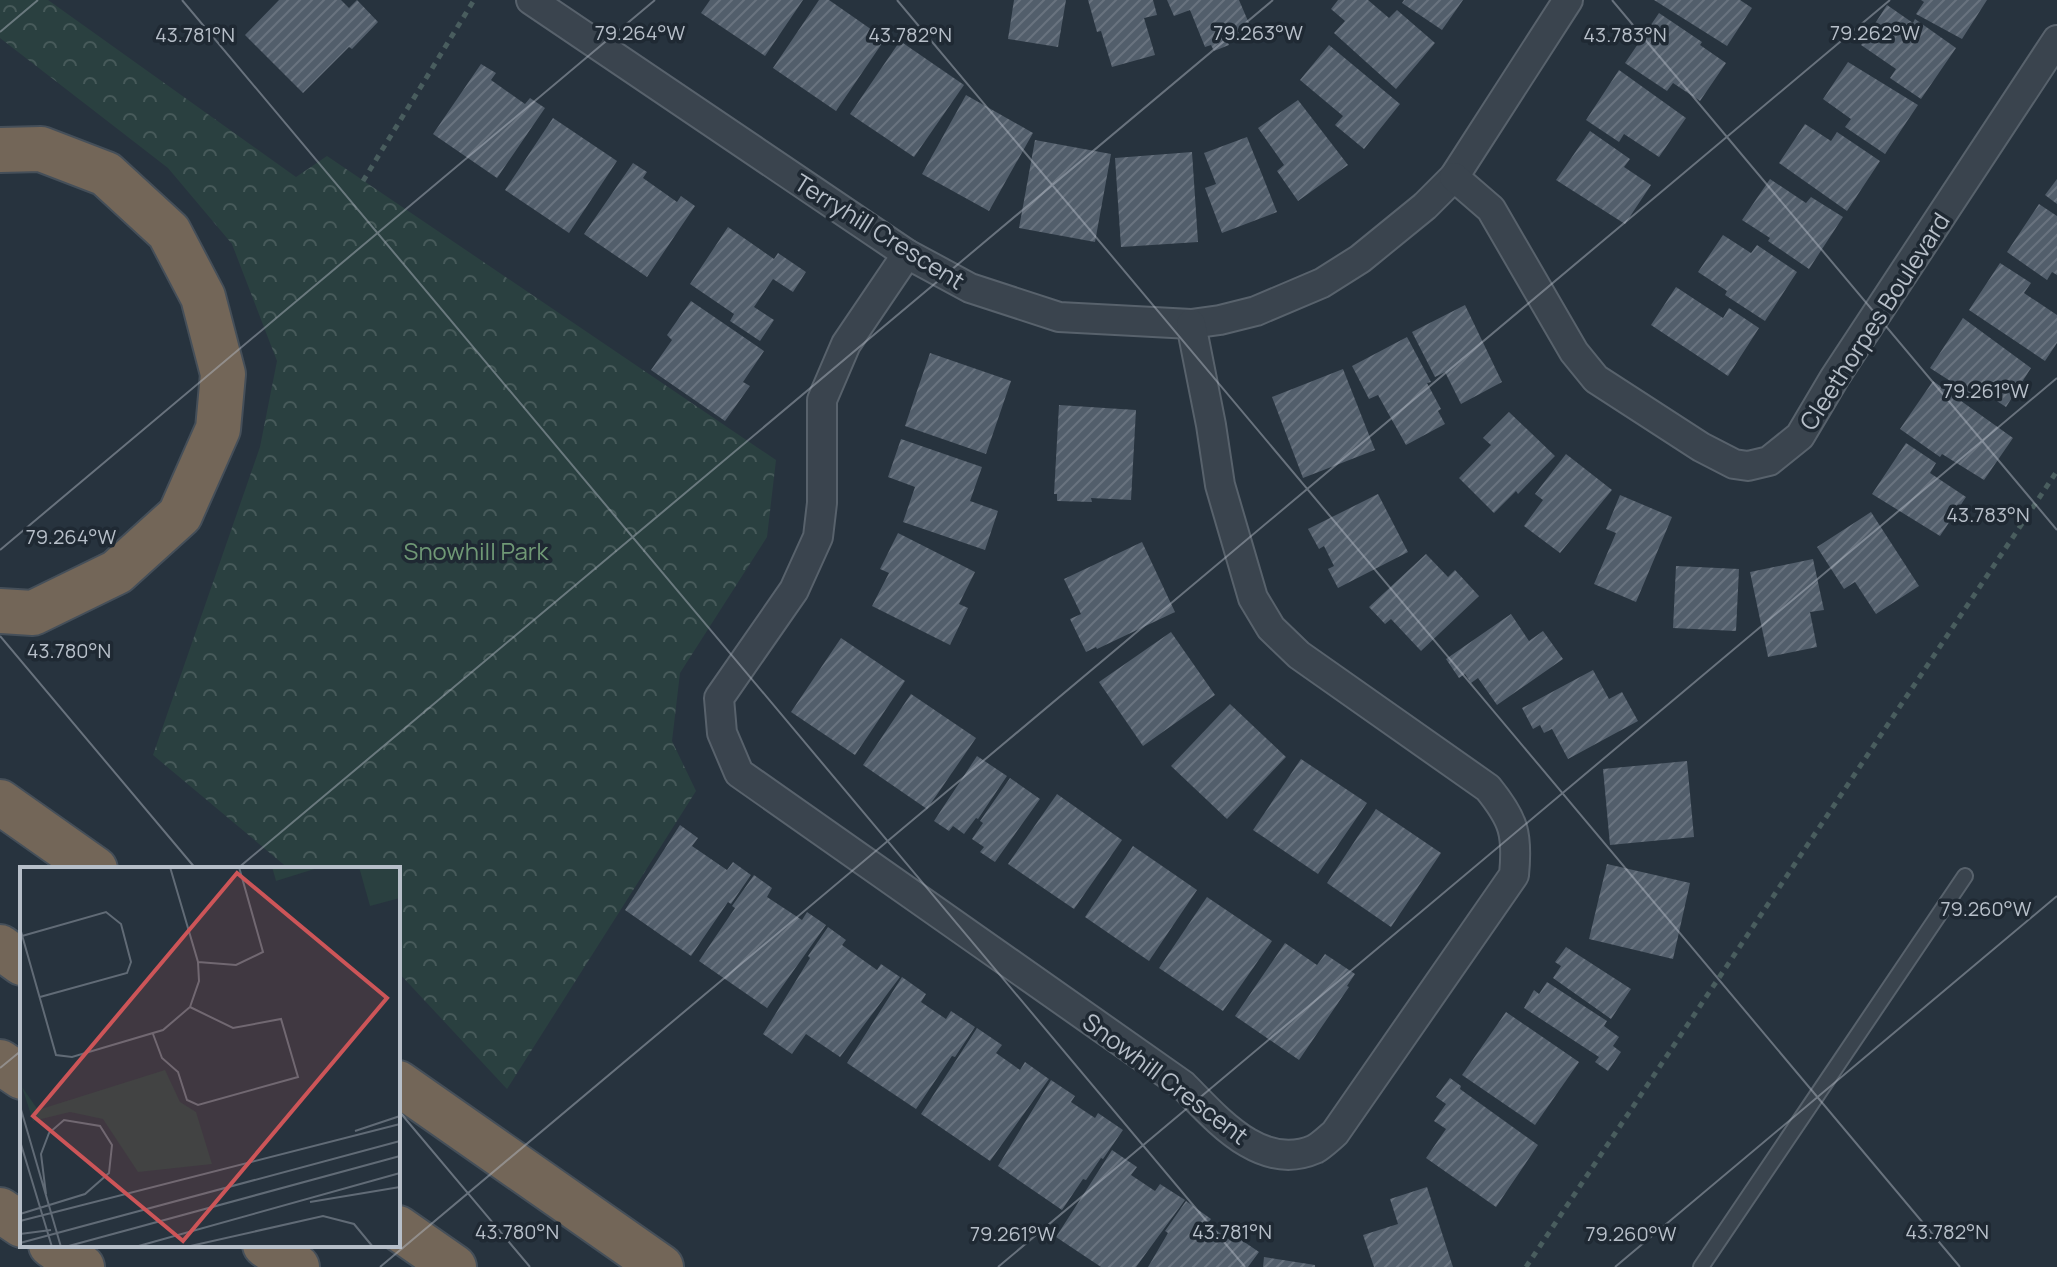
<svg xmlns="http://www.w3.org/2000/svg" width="2057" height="1267" font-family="Manrope,sans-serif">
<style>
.forest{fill:url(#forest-crowns)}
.building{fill:url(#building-hatch)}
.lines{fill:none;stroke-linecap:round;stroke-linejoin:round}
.lane-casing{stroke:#58626c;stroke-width:18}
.street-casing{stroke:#58626c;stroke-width:32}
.highway-casing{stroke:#454f59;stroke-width:48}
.path{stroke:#495d5e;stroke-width:5;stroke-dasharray:6 6;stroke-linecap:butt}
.lane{stroke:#3a444e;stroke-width:14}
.street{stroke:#3a444e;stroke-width:28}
.highway{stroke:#736658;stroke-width:44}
.ticks{fill:none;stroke:#b7bfc9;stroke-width:2;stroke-opacity:0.45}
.labels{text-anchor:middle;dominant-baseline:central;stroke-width:7;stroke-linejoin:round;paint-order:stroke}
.street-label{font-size:24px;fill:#b7bfc9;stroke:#1f2933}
.park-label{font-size:24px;fill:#6f9875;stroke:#1f2933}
.inset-road{fill:none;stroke:#616b76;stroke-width:2}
.view{fill:#cd5558;fill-opacity:0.15;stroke:#cd5558;stroke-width:4}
.inset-edge{fill:none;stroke:#b7bfc9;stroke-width:4}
.ticks-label{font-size:20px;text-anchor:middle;fill:#b7bfc9;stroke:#1f2933;stroke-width:7;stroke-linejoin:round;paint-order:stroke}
</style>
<defs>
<pattern id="forest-crowns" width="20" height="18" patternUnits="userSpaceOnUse" patternTransform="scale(2)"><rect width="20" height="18" fill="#2a4040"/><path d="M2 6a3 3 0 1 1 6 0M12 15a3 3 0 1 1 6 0" fill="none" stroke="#475a5a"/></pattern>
<pattern id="building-hatch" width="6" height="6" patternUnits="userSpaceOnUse" patternTransform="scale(2)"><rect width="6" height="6" fill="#525e6b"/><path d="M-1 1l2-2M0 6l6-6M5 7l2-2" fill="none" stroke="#69737f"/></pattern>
</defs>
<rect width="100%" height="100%" fill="#27333e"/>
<polygon class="forest" points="0,0 48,0 296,177 327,156 776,460 767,537 680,673 672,741 696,791 507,1089 398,972 398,869 289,869 153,755 260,447 277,361 232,244 168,168 0,38"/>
<g class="building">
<polygon points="279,0 341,0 349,8 357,0 378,22 352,49 349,47 303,93 245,35"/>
<polygon points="710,0 803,0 765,56 701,13"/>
<polygon points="819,0 829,0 885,39 836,111 773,68"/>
<polygon points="1014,0 1066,0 1058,47 1008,39"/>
<polygon points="1088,0 1153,0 1157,15 1144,18 1155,55 1112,67 1101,31 1097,32"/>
<polygon points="1167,0 1239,0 1251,28 1226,38 1229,45 1214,51 1211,45 1205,47 1190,10 1174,16"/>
<polygon points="1338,0 1368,0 1389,18 1397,10 1435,43 1396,89 1334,33 1345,21 1331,9"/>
<polygon points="1404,0 1463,0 1442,30 1402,3"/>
<polygon points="1654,0 1740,0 1752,8 1727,46"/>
<polygon points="1921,0 1987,0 1962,39 1916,14 1924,2"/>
<polygon points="1887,5 1913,23 1915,19 1956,48 1921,99 1890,78 1896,69 1861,45"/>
<polygon points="1659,13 1702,42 1700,45 1726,63 1700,101 1673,83 1667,91 1625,63"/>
<polygon points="900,41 964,85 914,157 850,114"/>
<polygon points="1329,45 1400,104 1364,149 1335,125 1343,116 1300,80"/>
<polygon points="1848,62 1918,105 1885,154 1845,127 1851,119 1823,99"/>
<polygon points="481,64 496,73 491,80 525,104 530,98 545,108 497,178 433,134"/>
<polygon points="1619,70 1686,118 1659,157 1624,134 1619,142 1586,120"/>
<polygon points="966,95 1033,133 989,211 922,174"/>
<polygon points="1298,100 1348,165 1298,201 1277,171 1284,165 1258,128"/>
<polygon points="553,118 617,161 569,233 505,190"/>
<polygon points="1805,124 1831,141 1837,132 1880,161 1847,211 1779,163"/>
<polygon points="1590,131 1630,159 1624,167 1651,185 1625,224 1556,180"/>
<polygon points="1247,137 1277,212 1222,233 1205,188 1216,184 1204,153"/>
<polygon points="1035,140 1111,154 1095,242 1019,228"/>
<polygon points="1192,152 1198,242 1121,247 1115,158"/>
<polygon points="633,163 647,172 643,178 677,202 681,196 695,206 647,277 584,234"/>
<polygon points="1770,179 1806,203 1811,197 1843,217 1809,269 1768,241 1770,238 1742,220"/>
<polygon points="2057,179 2057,204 2045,195"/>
<polygon points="2039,204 2057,216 2057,275 2052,272 2047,280 2007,252"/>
<polygon points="728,227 774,259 778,253 806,272 793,292 773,279 754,307 774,320 760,341 730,321 734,314 690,284"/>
<polygon points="1723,235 1751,253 1757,245 1797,272 1765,321 1725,295 1727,291 1698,272"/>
<polygon points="2000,263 2031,283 2024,293 2057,315 2057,343 2045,361 1969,310"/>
<polygon points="1676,287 1723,318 1729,308 1759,328 1728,376 1651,325"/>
<polygon points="691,301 764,351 743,382 750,386 725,421 651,370 672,340 667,335"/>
<polygon points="1465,305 1502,382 1461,404 1445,372 1435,377 1412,332"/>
<polygon points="1963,318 2031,368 2006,407 1977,388 1972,395 1930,368"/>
<polygon points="1407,337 1431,382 1427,383 1441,409 1438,411 1445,424 1406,445 1378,395 1369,399 1352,366"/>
<polygon points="930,353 1011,381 986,454 905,426"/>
<polygon points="1343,369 1375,450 1303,478 1272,397"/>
<polygon points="1933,381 2013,438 1984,480 1942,454 1940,457 1900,429"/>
<polygon points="1059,405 1136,410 1131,500 1091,498 1092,502 1057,501 1057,494 1054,494"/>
<polygon points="1509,412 1555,456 1518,494 1516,491 1494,513 1459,478 1491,445 1483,438"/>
<polygon points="901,439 982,467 970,501 998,511 985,550 903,522 915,487 888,477"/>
<polygon points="1906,443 1936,463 1930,473 1966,497 1940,536 1872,494"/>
<polygon points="1566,454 1612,490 1560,553 1524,526 1543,500 1535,494"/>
<polygon points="1378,494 1408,552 1338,588 1328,569 1334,566 1324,546 1319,549 1308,529"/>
<polygon points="1620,495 1672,517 1636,602 1594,584 1616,533 1606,529"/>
<polygon points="1871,512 1919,586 1876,614 1855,582 1844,589 1817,547"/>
<polygon points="898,533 975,572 959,604 968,608 950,645 872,606 889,573 880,569"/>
<polygon points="1142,542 1175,612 1097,649 1096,647 1086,652 1070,619 1081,614 1064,579"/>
<polygon points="1426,554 1448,577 1455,570 1479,596 1421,651 1391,619 1385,624 1369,607"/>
<polygon points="1813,559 1824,610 1810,612 1817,647 1768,657 1750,572"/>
<polygon points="1676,566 1739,569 1736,631 1673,628"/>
<polygon points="1511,614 1529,641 1543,631 1563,659 1497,705 1478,678 1471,683 1465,674 1459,678 1446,659"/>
<polygon points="1171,632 1215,695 1143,746 1099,682"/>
<polygon points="841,638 905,681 855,755 791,712"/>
<polygon points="1593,670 1609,699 1622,692 1638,721 1568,759 1552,729 1544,733 1540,725 1533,729 1522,708"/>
<polygon points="911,694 976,738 927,809 863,765"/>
<polygon points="1230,704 1286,757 1227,819 1171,766"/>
<polygon points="977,756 1007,776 978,819 976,818 964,834 953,826 949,831 934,821"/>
<polygon points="1301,759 1367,803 1318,874 1253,830"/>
<polygon points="1687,761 1694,837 1610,845 1603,769"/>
<polygon points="1010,778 1040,799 995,862 980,852 984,847 972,839 983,823 980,821"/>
<polygon points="1057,794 1122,840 1074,909 1008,864"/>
<polygon points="1376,809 1441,853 1391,927 1327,883"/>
<polygon points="680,825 698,838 692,846 727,870 733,862 751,875 731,904 728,902 691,956 625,910"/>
<polygon points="1133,846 1197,890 1149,961 1085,917"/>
<polygon points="1607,864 1690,883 1673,959 1589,939"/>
<polygon points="754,875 772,888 767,897 802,920 807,912 826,925 767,1008 699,961 735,908 732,906"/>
<polygon points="1207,897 1272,941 1223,1011 1159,968"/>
<polygon points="828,927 846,940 842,945 877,970 881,964 900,977 840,1057 806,1034 792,1054 763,1034 810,958 808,956"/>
<polygon points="1285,943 1317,965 1325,954 1355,974 1347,986 1349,987 1299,1060 1235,1016"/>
<polygon points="1566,947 1631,989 1611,1019 1553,978 1561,966 1555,962"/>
<polygon points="902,977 926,994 921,1002 946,1019 951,1011 975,1027 955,1057 952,1056 916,1109 847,1063"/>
<polygon points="1547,982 1607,1021 1604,1026 1619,1037 1613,1046 1621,1052 1608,1071 1595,1062 1599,1057 1524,1008 1534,990 1539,994"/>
<polygon points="1506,1012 1579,1062 1535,1125 1462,1075"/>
<polygon points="977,1028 1002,1045 996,1053 1020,1070 1025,1062 1049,1079 990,1161 921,1114"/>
<polygon points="1450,1078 1461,1086 1460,1089 1538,1145 1496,1207 1426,1158 1446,1129 1434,1121 1446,1104 1436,1097"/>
<polygon points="1051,1080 1075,1096 1071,1102 1095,1118 1098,1113 1123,1130 1103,1159 1101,1158 1086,1180 1083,1179 1062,1210 998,1166"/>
<polygon points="1112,1150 1137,1167 1131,1175 1155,1191 1160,1184 1185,1200 1136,1267 1101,1267 1056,1237"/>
<polygon points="1427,1187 1453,1267 1374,1267 1363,1235 1398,1224 1390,1199"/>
<polygon points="1186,1201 1211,1219 1207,1224 1230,1240 1234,1235 1259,1252 1248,1267 1148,1267 1168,1233 1165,1231"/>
<polygon points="1264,1257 1315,1265 1315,1267 1263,1267"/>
</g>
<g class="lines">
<g class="lane-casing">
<polyline id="lane" points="1701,1267 1965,876"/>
</g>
<g class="street-casing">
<g id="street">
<polyline points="531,0 907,254 970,288 1059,317 1191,324 1220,320 1256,311 1322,283 1360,259 1425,206 1454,177 1568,0"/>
<polyline points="1454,177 1491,209 1574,352 1596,379 1701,447 1734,464 1748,466 1769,461 1800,436 1835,377 2057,40"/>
<path d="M907 254 846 344 822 400V503L818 537 794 590 719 698 722 733 739 773 1183 1085C1216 1118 1261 1173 1315 1149 1322 1145 1329 1138 1335 1133L1514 875C1518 834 1514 820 1488 788L1299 655 1271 628 1253 598 1220 485 1211 425 1191 324"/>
</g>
</g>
<g class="highway-casing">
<g id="highway">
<polyline points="0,150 41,149 106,174 169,232 203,297 223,374 218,429 180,515 117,572 33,613 0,611"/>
<polyline points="0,802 95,869"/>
<polyline points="0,947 22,963"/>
<polyline points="0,1062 22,1077"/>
<polyline points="398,1083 661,1267"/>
<polyline points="0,1210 22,1225"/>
<polyline points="398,1228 454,1267"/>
<polyline points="51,1245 82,1267"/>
<polyline points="265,1245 297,1267"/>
</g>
</g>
<g class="path">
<polyline points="363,181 474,0"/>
<polyline points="1526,1267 2057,471"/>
</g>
<use href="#lane" class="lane"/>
<use href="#street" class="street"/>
<use href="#highway" class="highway"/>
</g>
<path class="ticks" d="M182 0 1245 1267M897 0 1960 1267M1612 0 2057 530M0 32 38 0M0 550 655 0M0 636 196 869M237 869 1273 0M0 1068 22 1050M398 1110 530 1267M380 1267 1890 0M998 1267 2057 378M1615 1267 2057 896"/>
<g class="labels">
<g class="street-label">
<text transform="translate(880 231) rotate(32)">Terryhill Crescent</text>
<text transform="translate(1874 321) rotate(-57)">Cleethorpes Boulevard</text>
<text transform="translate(1166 1078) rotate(37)">Snowhill Crescent</text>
</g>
<g class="park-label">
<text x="476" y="550">Snowhill Park</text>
</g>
</g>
<g transform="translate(20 867)">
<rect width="380" height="380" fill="#27333e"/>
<path d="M252 0H301L256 14ZM339 0H380V31L350 39Z" fill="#2a4040"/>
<path d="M145 203 160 235 176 245 192 297 118 305 83 252 50 245 13 254 2 220 18 243Z" fill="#2a4040"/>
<path class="inset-road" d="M0 61 36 188 52 190 143 163 170 140 179 114 178 95 150 0M2 69 86 45 101 57 111 95 107 106 20 130M178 95 216 98 243 85 219 0M133 167 142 191 158 205 167 233 178 238 278 210 261 152 213 161 170 140M0 239 41 380M335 264 380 249M0 274 32 380M290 335 380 320M0 347 65 327 89 306 92 278 80 259 44 253 29 266 21 287 26 327M0 354 380 257M0 367 31 363M0 376 380 274M45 380 380 289M115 380 380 306M166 380 303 349 334 357 353 380"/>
<path class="view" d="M217 6 367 131 163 374 13 249Z"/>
<rect width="380" height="380" class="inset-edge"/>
</g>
<g class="ticks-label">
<text x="640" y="40">79.264°W</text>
<text x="1258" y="40">79.263°W</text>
<text x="1875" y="40">79.262°W</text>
<text x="195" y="42">43.781°N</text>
<text x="910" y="42">43.782°N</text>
<text x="1625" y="42">43.783°N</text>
<text x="1986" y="398">79.261°W</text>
<text x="1988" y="522">43.783°N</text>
<text x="71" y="544">79.264°W</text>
<text x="69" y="658">43.780°N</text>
<text x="1986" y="916">79.260°W</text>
<text x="517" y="1239">43.780°N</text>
<text x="1232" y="1239">43.781°N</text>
<text x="1947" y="1239">43.782°N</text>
<text x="1013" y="1241">79.261°W</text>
<text x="1631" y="1241">79.260°W</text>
</g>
</svg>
